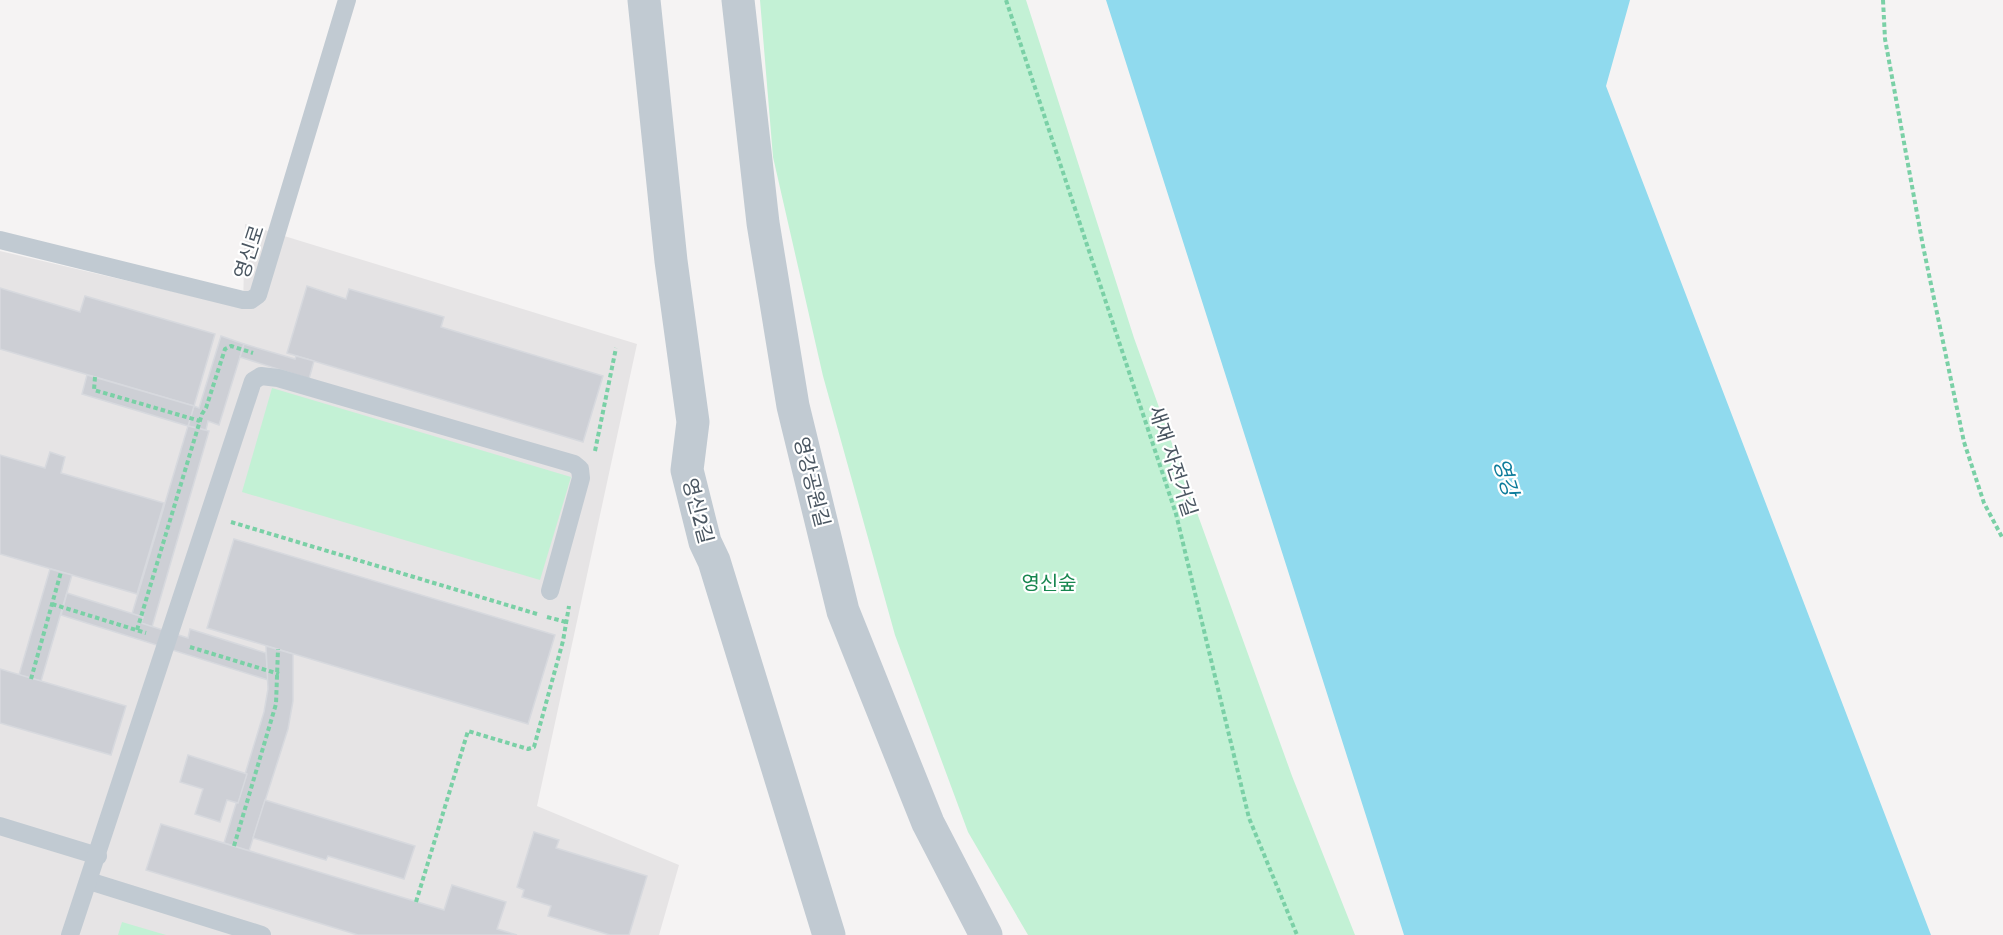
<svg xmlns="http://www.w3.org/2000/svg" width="2003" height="935" font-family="Rubik,'Noto Sans KR',sans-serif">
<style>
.education{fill:#e6e4e5}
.green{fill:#c3f1d5}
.water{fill:#90daee}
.building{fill:#cdcfd5;stroke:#d7d9de;stroke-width:1.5}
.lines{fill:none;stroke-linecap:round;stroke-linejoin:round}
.path{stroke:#7ad0a6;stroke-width:4;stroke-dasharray:4.5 3;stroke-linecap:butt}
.lane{stroke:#c1cad2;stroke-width:18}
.street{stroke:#c1cad2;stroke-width:33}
.labels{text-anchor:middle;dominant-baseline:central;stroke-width:4.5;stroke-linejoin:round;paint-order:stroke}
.street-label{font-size:20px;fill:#4a5661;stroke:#fff}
.park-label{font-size:20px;fill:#17864f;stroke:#fff}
.water-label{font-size:21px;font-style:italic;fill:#0c7c9b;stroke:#fff}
</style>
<rect width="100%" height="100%" fill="#f5f3f3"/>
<polygon class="education" points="245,224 637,344 537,806 679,865 659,935 0,935 0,251 243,308"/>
<g class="green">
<polygon points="760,0 1026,0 1134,338 1292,776 1355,935 1028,935 968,832 895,635 823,376 773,157"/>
<polygon points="272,388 571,477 540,580 242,492"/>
<polygon points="122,922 166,935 118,935"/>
</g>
<polygon class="water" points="1106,0 1630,0 1606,86 1931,935 1404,935"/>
<g class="building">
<polygon points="307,286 346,299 349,289 444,317 441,327 603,376 583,442 287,353"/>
<polygon points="0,288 80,312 85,296 215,334 194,406 0,349"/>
<polygon points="221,336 244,344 219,425 208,421 206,430 188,426 194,406 199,408"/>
<polygon points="244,344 295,359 296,356 314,361 309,379 240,357"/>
<polygon points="87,375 194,406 188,426 82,394"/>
<polygon points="188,426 209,431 152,627 141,623 143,617 132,614"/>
<polygon points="50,452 65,457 61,473 164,503 137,594 0,554 0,455 45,468"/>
<polygon points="234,539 555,635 528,724 207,628"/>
<polygon points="50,569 72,575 41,681 19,675"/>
<polygon points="67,593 143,617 141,623 188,638 190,629 266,653 268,680 61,615"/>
<polygon points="266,646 293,654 293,701 288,729 249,851 224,843 264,712 268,689"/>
<polygon points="0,669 126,706 111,755 0,723"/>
<polygon points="188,755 247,774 238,803 227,800 220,822 195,814 203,789 180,782"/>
<polygon points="265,800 415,846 404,879 328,856 326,860 253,838"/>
<polygon points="161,824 444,910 452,885 506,902 497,929 517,935 358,935 146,870"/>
<polygon points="534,832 559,840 556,848 647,876 629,935 610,935 548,916 551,906 522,897 524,890 517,887"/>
</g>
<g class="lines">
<g class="path">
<polyline points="1006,0 1176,514 1249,818 1297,935"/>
<polyline points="1883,0 1885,39 1923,246 1964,442 1984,503 2003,539"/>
<polyline points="95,377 94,390 200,421"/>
<polyline points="595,451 616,348"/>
<polyline points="231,522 537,614"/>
<polyline points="52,604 146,633"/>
<polyline points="547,617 566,622"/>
<polyline points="137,630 202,414 206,408 225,349 231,346 253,353"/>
<polyline points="190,647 279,674"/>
<polyline points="31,679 61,572"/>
<polyline points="234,846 276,704 278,649"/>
<polyline points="416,902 468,731 528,749 534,747 563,641 569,606"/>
</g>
<g class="lane">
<polyline points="0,240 243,300 251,300 258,295 347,0"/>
<polyline points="0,826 98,856"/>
<polyline points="89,881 262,935"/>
<polyline points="70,935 253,381 261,376 278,378 574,464 580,469 581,478 550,591"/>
</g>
<g class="street">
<polyline points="644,0 671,261 693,422 687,470 705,542 714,561 829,935"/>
<polyline points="738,0 763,223 793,406 843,611 928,823 986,935"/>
</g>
</g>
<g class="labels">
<g class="street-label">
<text transform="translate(249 252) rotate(-72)">영신로</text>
<text transform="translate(1173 461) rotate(72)">새재 자전거길</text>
<text transform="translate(812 482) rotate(76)">영강공원길</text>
<text transform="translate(698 511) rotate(75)">영신2길</text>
</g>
<g class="park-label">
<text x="1049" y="583">영신숲</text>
</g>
<g class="water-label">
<text transform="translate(1506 477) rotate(73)">영강</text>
</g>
</g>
</svg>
